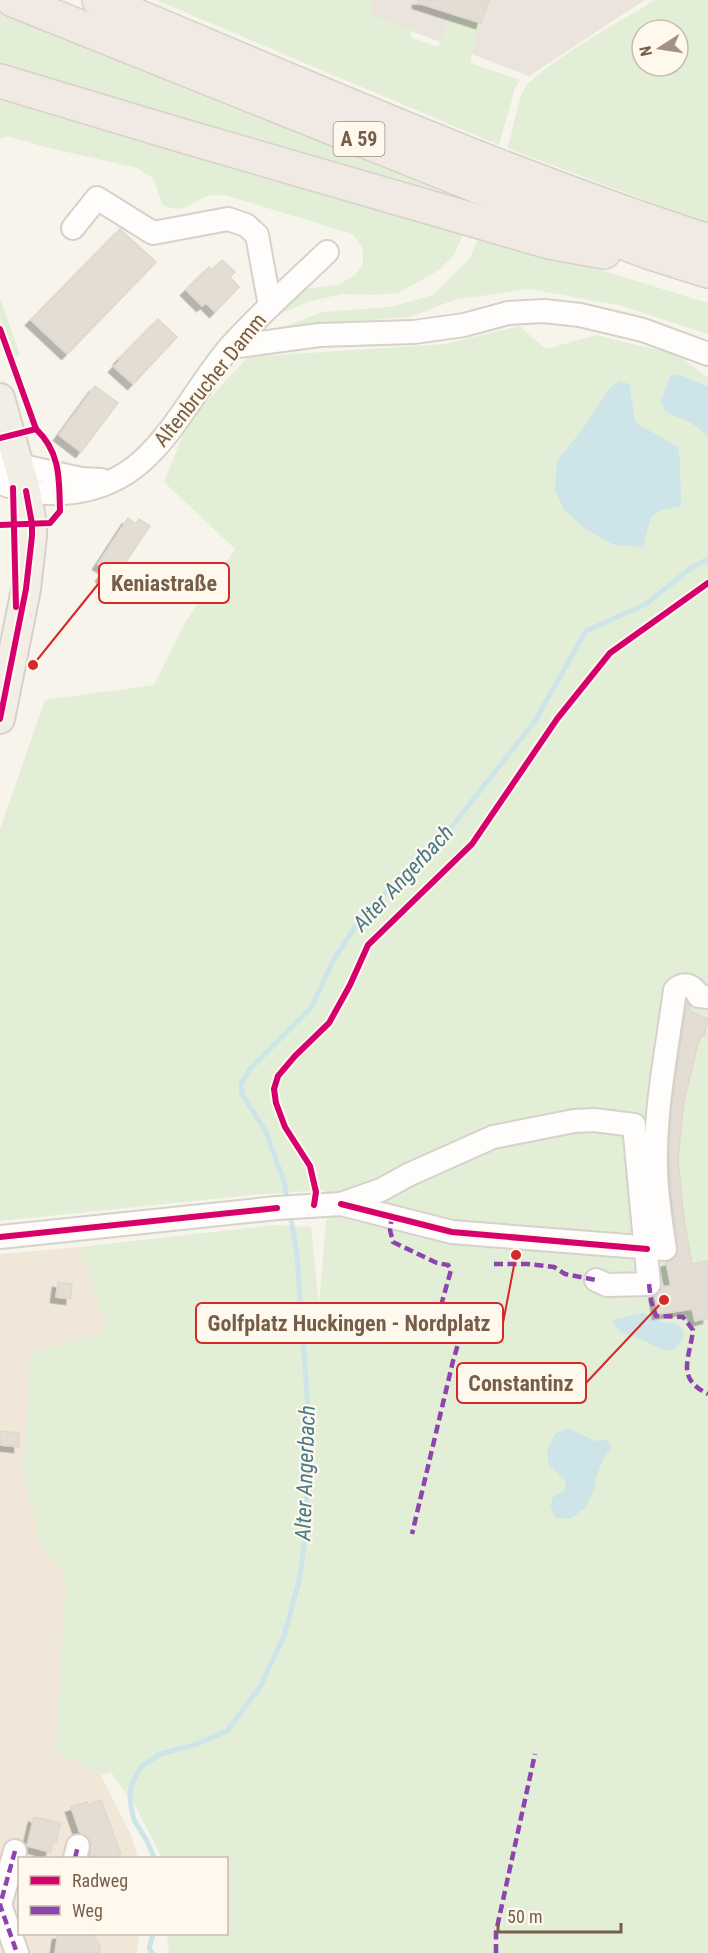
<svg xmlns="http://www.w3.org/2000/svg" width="708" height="1953" font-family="'Roboto Condensed',sans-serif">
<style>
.residential{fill:#f0e7d9}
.industrial{fill:#ebe4dd}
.green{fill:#e3eed7;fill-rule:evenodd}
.water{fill:#cde4e8}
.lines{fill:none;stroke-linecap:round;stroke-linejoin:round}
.stream{stroke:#cde4e8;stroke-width:5}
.building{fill:#e4ddd3;stroke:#e0d8ce;stroke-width:1.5;filter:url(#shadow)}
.minor-casing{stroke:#d6d1ca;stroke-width:26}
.major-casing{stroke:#d8d1ca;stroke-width:32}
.highway-casing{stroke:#d8d1ca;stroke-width:36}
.minor{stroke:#fefdfc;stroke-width:22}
.major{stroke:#f2eee6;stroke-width:28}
.highway{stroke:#f1eae4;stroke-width:33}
.quiet{stroke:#8e44ad;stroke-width:4.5;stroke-dasharray:9 4.5;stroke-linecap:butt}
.cycleway-casing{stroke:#fff9ed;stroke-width:10}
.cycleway{stroke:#d6006c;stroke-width:6}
.labels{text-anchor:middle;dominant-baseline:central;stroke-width:4.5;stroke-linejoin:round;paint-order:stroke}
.shield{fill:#fff9ed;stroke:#9f8c7c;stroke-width:1.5}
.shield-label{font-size:20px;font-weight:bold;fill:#765e4b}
.street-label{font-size:21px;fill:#765e4b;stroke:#fff9ed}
.water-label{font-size:22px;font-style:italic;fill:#447a8a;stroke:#fff9ed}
.leader{fill:none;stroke:#d62828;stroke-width:2}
.callout-dot{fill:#d62828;stroke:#fff9ed;stroke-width:2}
.callout{fill:#fff9ed;stroke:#d62828;stroke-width:2}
.callout-label{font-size:22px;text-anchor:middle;font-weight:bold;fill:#765e4b}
</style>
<defs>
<filter id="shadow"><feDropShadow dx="-5.5" dy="5.5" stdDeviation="0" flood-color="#0004"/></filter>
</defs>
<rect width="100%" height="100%" fill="#f7f4ec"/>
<polygon class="residential" points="79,1247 109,1332 42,1545 66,1577 56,1751 101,1775 131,1835 138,1858 20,1858 20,1934 139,1934 137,1953 0,1953 0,1254"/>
<polygon class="industrial" points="330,0 645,0 529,76"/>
<g class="green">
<polygon points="156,0 374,0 370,15 412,30 410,37 438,47 450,13 481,23 470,63 520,80 515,88 499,145"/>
<path d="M655 0H708V222L666 208 507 148C514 130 515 109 523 91 536 67 628 17 655 0ZM642 30H678V66H642Z"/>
<polygon points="0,11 510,217 0,73"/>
<path d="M0 87 467 226 454 255 439 270 398 293 373 295 343 294 310 301 275 316 303 289 338 285 355 275 363 265V249L353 234 228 196C224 196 217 194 213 195 191 198 190 216 162 205L154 179 137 168 45 147 8 136 0 139Z"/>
<polygon points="480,233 708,303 708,334 619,305 528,289 454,300 410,317 283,327 323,312 390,307 433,295 470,258"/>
<polygon points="0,298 20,355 15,357 0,318"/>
<path d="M519 326 546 349 596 335 678 355 708 378V1953H169L167 1934H226V1858H162L137 1809 111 1772 101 1775 56 1751 66 1577 42 1545 23 1474 31 1353 109 1331 79 1247 275 1225 311 1227 319 1306 328 1200 324 1190 252 1195 0 1221V829L45 700 154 685 184 624 235 549 164 482 189 420 248 357 445 344ZM634 408 636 423 678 448 662 510 651 517 557 461 584 427Z"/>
</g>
<g class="water">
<polygon points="678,374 708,387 708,435 691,423 666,412 661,402 670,376"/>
<polygon points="619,381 629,384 636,423 678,447 680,462 681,506 662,510 651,517 643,547 614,545 587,530 564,510 555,490 557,461 584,427 609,389"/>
<path d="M643 1313C649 1315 651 1318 657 1320 669 1327 681 1317 684 1337 672 1361 657 1346 640 1339 628 1334 618 1334 613 1321L616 1319Z"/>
<polygon points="568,1428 596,1441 607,1440 612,1447 604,1458 596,1477 593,1493 585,1508 570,1519 556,1518 550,1507 553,1497 565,1490 566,1481 549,1465 547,1452 555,1434"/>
</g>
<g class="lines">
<g class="stream">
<polyline points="287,1202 285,1185 266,1132 242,1094 241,1084 250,1069 311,1008 334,959 366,911 442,839 535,721 586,631 646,604 691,568 708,559"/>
<polyline points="154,1858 147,1841 134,1820 130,1801 131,1786 140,1768 160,1754 197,1744 227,1731 260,1687 284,1636 299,1581 304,1547 310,1437 297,1254 290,1214"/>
<polyline points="152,1953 149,1948 153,1934"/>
</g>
</g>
<g class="building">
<polygon points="418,0 489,0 481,23 418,3"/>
<polygon points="120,229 156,262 67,354 31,320"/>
<polygon points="222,260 235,272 230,277 239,287 215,312 206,303 202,306 186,290 209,267 212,270"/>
<polygon points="158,319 177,337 133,384 114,367 120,360 119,359"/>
<polygon points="95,386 118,403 81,452 59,435"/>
<polygon points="128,518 136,524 139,519 150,526 123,566 144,582 139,590 116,577 111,584 101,576 106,569 98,564"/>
<polygon points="687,1002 690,1006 690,1011 708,1019 704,1036 700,1035 684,1101 678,1159 684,1219 692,1264 708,1261 708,1318 695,1321 692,1309 658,1314 655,1296 662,1287 671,1286 666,1262 672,1260 677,1255 678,1248 671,1190 669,1149 672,1105"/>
<polygon points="58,1282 72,1284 71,1299 56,1297"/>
<polygon points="0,1431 19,1433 19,1447 0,1445"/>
<polygon points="101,1800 121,1854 118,1855 119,1858 90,1858 91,1842 87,1836 80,1833 71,1807 87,1802 88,1805"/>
<polygon points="34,1817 61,1823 56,1842 53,1842 50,1852 27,1846"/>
<polygon points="58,1934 94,1934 101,1949 99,1950 100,1953 55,1953"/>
</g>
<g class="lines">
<g class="minor-casing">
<g id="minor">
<polyline points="73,228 97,198 153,233 228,219 246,225 257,235 270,306"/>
<polyline points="231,347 319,335 414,332 464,325 508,313 544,311 580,315 643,330 708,354"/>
<polyline points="0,461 81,479 101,480"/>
<path d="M0 483C47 501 102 496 141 462 176 431 199 383 230 347 260 313 295 283 327 252"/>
<polyline points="341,1204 381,1190 408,1175 493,1137 574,1121 594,1120 634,1125 649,1284 607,1285 596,1280"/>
<path d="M0 1237 277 1208 341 1204 452 1232 665 1249C661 1224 657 1198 656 1172 654 1111 667 1050 675 990 685 981 693 986 699 996L708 997"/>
<polyline points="15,1851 0,1905 17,1953"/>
<polyline points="75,1858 78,1846"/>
</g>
</g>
<g class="major-casing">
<polyline id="major" points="0,398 26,491 32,524 32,536 26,589 0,719"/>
</g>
<g class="highway-casing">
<g id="highway">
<polyline points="13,0 552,216 648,252 708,271"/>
<path d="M99 0C300 84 501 174 708 241"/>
<polyline points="0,81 180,135 549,242 604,252"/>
</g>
</g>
<use href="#minor" class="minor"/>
<use href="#major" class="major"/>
<use href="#highway" class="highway"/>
<g class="quiet">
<polyline points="392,1215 390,1230 393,1242 437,1263 448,1265 451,1270 442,1302 445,1307 467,1314 453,1361 412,1534"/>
<polyline points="494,1264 527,1264 554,1267 565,1274 596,1280"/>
<path d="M649 1284 651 1301 656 1316 683 1317 693 1330C690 1358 675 1378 708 1394"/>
<polyline points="15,1851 0,1905 17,1953"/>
<polyline points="75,1858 78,1846"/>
<polyline points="496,1953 496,1932 535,1754"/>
</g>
<g class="cycleway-casing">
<g id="cycleway">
<polyline points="0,329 36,429"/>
<path d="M0 438 36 429C61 453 59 479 60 511L50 523 0 525"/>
<polyline points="13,488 16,607"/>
<polyline points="0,719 26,589 32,536 32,524 26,491"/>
<polyline points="341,1204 452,1232 647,1249"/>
<polyline points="314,1205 316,1192 310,1166 285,1127 276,1103 274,1089 278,1076 295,1056 329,1023 350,985 368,945 472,844 557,719 610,653 708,583"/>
<polyline points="0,1237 277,1208"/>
</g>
</g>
<use href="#cycleway" class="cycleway"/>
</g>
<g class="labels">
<rect class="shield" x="333.5" y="122" width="51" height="34" rx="4.5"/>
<g class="shield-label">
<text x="359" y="139">A 59</text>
</g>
<g class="street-label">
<text transform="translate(210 380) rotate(-51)">Altenbrucher Damm</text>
</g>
<g class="water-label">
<text transform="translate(403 878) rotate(-47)">Alter Angerbach</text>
<text transform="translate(305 1473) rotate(-88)">Alter Angerbach</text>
</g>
</g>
<path class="leader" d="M33 665L99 583M516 1255L503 1323M664 1300L586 1383"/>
<g class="callout-dot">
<circle cx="33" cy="665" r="6"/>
<circle cx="516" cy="1255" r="6"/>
<circle cx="664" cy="1300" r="6"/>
</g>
<g class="callout">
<rect x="99" y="563" width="130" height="40" rx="6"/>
<rect x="196" y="1303" width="307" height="40" rx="6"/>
<rect x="457" y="1363" width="129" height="40" rx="6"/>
</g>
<g class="callout-label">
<text x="164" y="591">Keniastraße</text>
<text x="349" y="1331">Golfplatz Huckingen - Nordplatz</text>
<text x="521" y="1391">Constantinz</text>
</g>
<rect x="18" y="1857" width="210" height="78" fill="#fff9ed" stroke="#c8bbac" stroke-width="1.5"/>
<rect x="30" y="1876" width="30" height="9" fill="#d6006c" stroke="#c8bbac" stroke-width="1.5"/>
<text x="72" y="1887" font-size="18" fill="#765e4b">Radweg</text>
<rect x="30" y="1906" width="30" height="9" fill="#8e44ad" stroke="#c8bbac" stroke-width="1.5"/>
<text x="72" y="1917" font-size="18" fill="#765e4b">Weg</text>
<g transform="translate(660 48) rotate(258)"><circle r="28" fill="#fff9ed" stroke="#c8bbac" stroke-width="1.5"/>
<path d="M0-4.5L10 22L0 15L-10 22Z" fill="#a39283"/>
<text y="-9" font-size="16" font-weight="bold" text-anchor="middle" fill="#765e4b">N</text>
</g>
<path d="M498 1923v9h123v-9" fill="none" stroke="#765e4b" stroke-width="3"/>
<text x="507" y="1923" font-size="18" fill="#765e4b" stroke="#fff9ed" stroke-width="4.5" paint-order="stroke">50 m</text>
</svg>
